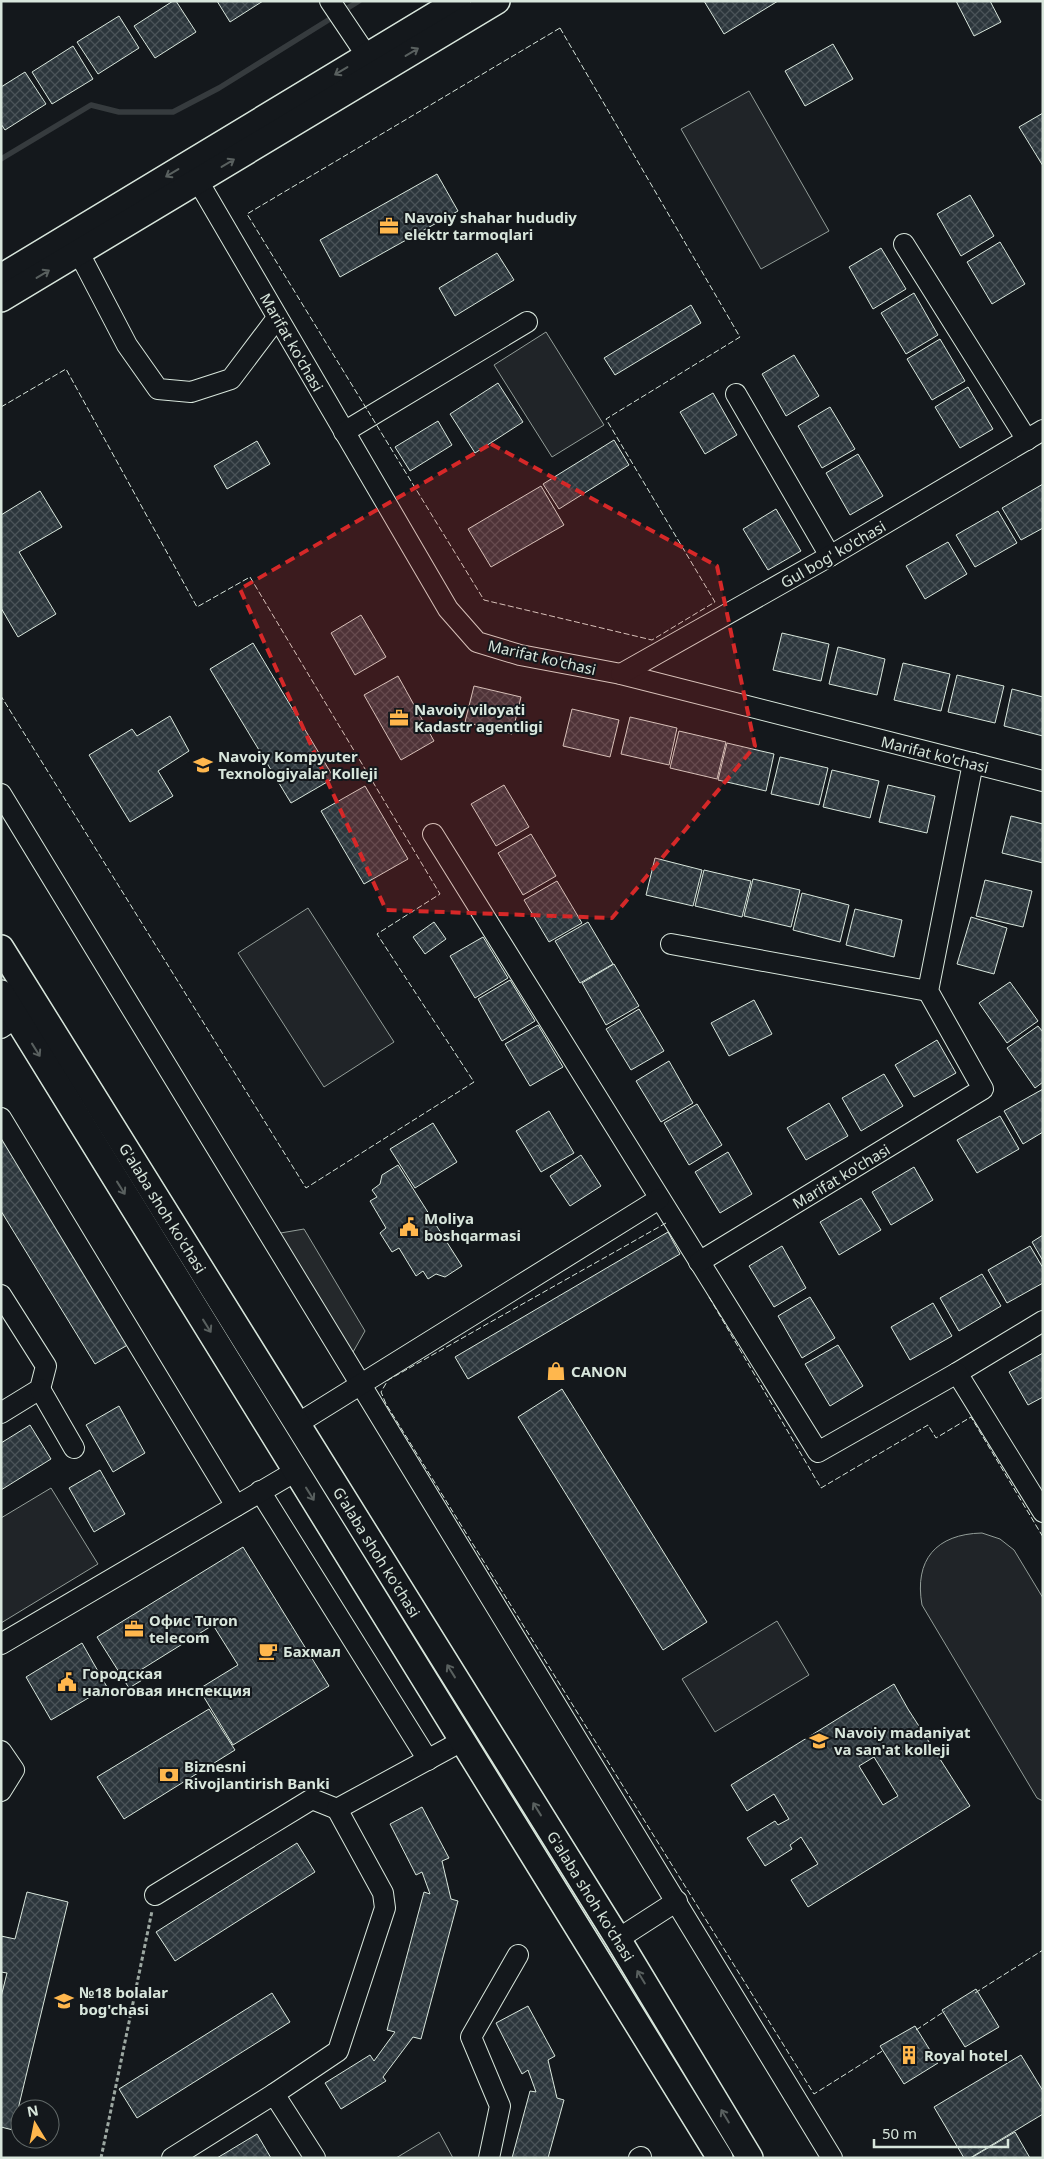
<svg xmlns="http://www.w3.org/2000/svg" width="1044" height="2159" font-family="'Noto Sans',sans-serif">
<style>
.garden{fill:#202428;stroke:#939e99}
.parking{fill:#24282b;stroke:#939e99}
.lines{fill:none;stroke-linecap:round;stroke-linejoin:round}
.stream{stroke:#363b3e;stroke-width:5.5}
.building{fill:url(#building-cross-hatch);stroke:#d8e6dc;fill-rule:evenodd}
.minor-casing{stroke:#d8e6dc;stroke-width:22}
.major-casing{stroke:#d8e6dc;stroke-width:28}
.path{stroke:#9da8a2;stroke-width:3;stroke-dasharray:4 2.5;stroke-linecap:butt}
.minor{stroke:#14181c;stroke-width:20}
.major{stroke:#14181c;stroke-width:25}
.fence{stroke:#d8e6dc;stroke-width:1;stroke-dasharray:6 2.5;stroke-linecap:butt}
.oneway{stroke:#59605f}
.marked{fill:#d62828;fill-opacity:0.2;stroke:#d62828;stroke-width:4;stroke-dasharray:10 6;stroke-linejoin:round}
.labels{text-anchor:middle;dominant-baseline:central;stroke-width:4;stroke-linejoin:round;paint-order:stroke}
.poi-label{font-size:15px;font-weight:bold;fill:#d8e6dc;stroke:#14181c;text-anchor:start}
.street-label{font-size:15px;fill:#d8e6dc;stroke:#14181c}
</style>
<defs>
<pattern id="building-cross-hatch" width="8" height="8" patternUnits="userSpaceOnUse" patternTransform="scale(1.25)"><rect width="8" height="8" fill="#2c363c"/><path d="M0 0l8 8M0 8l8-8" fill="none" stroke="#4a5358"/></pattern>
</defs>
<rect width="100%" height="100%" fill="#14181c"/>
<g class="garden">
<polygon points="749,91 829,231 761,269 681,129"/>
<polygon points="546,332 604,425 552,457 494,365"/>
<polygon points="308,908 394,1042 324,1087 238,953"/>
<polygon points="51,1488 98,1564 1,1623 1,1518"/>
<path d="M982 1533 1000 1539 1014 1550 1043 1598V1801L1037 1798 922 1605C914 1560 936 1534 982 1533Z"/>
<polygon points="777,1621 809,1675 715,1732 682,1679"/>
<polygon points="439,2132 453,2158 396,2158"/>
</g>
<polygon class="parking" points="304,1229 365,1331 344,1368 263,1236"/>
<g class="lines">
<polyline class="stream" points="1,159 91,105 119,112 173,112 219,88 359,1"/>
</g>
<g class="building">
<polygon points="173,1 176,1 196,32 155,58 134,26"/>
<polygon points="217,1 263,1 230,22"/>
<polygon points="704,1 778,1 724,34"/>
<polygon points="956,1 990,1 1001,22 974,36"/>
<polygon points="119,16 139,48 98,74 77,42"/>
<polygon points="833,44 853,79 805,106 785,71"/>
<polygon points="73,46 93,79 52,104 32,72"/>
<polygon points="25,72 46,104 5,130 1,124 1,87"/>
<polygon points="1043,113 1043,166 1019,127"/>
<polygon points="437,174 458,211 340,277 320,240"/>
<polygon points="970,195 994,236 961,256 937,214"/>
<polygon points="1000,242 1025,284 992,304 967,262"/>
<polygon points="881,248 906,289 873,309 849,267"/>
<polygon points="497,253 514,280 455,316 439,288"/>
<polygon points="914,293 938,335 906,354 881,313"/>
<polygon points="691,305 701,323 615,375 604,358"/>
<polygon points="940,339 965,381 932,400 907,359"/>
<polygon points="794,355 819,396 786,416 762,374"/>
<polygon points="498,383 523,422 475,453 450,414"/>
<polygon points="968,387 993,429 960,448 935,407"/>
<polygon points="713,393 737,435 705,454 680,412"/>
<polygon points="830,407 855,449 822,468 798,426"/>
<polygon points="438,421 452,445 410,471 395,447"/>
<polygon points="614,440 629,465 559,509 543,484"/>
<polygon points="257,441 270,464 227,489 214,466"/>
<polygon points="858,454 883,496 850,515 826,473"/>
<polygon points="1043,484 1043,528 1021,540 1002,508"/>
<polygon points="541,486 564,525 491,567 468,529"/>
<polygon points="40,491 62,527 19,552 56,614 18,637 1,608 1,515"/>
<polygon points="776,509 801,551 768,570 743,529"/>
<polygon points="998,511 1017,543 975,567 956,535"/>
<polygon points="948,542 967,574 925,599 906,566"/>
<polygon points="361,615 386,657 355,675 331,633"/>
<polygon points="782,633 829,644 821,681 773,670"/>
<polygon points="253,643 334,778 291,803 210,669"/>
<polygon points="838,647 885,659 877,695 829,684"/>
<polygon points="903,663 950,674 941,711 894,700"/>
<polygon points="957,675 1004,686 995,723 948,712"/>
<polygon points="398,676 434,741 401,760 364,695"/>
<polygon points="474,686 521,697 512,734 465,722"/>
<polygon points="1012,689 1043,697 1043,736 1004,726"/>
<polygon points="572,709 619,720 610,757 563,746"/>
<polygon points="170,716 189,751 158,771 173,796 130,822 89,755 132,729 137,736"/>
<polygon points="630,717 677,728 669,765 621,754"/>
<polygon points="679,731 726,742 717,779 670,768"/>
<polygon points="727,743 774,754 766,791 718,780"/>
<polygon points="780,757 828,768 819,805 771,794"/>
<polygon points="832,770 879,781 870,818 823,807"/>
<polygon points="504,785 529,827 496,846 471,804"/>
<polygon points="888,785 935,796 927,833 879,822"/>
<polygon points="365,786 408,859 364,884 321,811"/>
<polygon points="1011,816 1043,824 1043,863 1002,853"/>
<polygon points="531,834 556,876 523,895 498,853"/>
<polygon points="655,858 702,870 693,906 646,895"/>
<polygon points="704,870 751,881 742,917 695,906"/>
<polygon points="753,879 800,890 791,927 744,916"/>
<polygon points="985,880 1032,891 1023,927 976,916"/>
<polygon points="557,881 582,923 549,942 524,900"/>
<polygon points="802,893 849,905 840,942 793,930"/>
<polygon points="855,909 902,920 894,957 846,945"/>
<polygon points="971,917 1007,928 994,974 957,964"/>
<polygon points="434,922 446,939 425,954 413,937"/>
<polygon points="588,922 613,964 580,983 555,941"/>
<polygon points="483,937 508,978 475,998 450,956"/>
<polygon points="614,964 639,1006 606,1025 582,983"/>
<polygon points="510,980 535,1021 502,1041 478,999"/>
<polygon points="1010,982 1038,1021 1007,1043 979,1003"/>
<polygon points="754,1000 772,1034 729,1056 711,1023"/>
<polygon points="639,1009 664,1051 631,1070 606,1029"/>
<polygon points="538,1025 563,1067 530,1086 505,1044"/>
<polygon points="1038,1026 1043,1032 1043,1082 1035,1088 1007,1048"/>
<polygon points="937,1040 956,1073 914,1097 895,1065"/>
<polygon points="669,1061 693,1103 661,1122 636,1081"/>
<polygon points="884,1074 903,1106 861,1131 842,1098"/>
<polygon points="1043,1089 1043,1132 1023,1144 1004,1111"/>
<polygon points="829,1103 848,1136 806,1160 787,1128"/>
<polygon points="697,1104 722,1145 689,1165 664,1123"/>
<polygon points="549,1111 574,1153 541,1172 516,1131"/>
<polygon points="1000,1116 1019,1149 977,1173 957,1140"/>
<polygon points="433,1123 457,1162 415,1188 390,1149"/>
<polygon points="1,1131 131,1343 95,1364 1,1211"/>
<polygon points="728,1152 752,1194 720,1213 695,1172"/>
<polygon points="581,1155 601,1186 570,1206 550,1176"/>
<polygon points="398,1165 462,1266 445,1277 436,1274 428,1279 423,1271 416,1276 399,1248 392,1252 380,1233 386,1228 370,1201 377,1197 372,1190 380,1184 382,1175"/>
<polygon points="914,1167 933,1200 891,1225 872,1192"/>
<polygon points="861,1198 881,1230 839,1255 820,1222"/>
<polygon points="668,1232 680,1254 468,1379 455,1357"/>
<polygon points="1043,1235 1043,1261 1032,1242"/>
<polygon points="782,1246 806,1288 774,1307 749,1266"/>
<polygon points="1030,1246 1043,1268 1043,1283 1007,1303 988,1270"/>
<polygon points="982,1274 1001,1306 959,1331 940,1298"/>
<polygon points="810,1297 835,1338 802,1358 778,1316"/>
<polygon points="933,1303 952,1336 910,1360 891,1327"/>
<polygon points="838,1345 863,1386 830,1406 805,1364"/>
<polygon points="1043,1353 1043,1397 1028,1405 1009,1372"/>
<polygon points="562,1389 707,1622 663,1650 518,1417"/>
<polygon points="119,1406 145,1453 113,1472 86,1425"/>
<polygon points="30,1425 51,1459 1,1490 1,1443"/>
<polygon points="100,1470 125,1514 94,1532 69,1488"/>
<polygon points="243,1547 329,1686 233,1745 199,1689 238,1665 213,1625 139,1671 144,1679 129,1688 97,1637"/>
<polygon points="82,1643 107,1687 51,1720 26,1677"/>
<path d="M894 1684 908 1709 970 1806 808 1907 791 1880 818 1864 801 1837 790 1845 792 1849 765 1866 747 1838 775 1821 778 1825 789 1819 774 1794 747 1811 731 1785ZM874 1757 898 1796 883 1805 859 1766Z"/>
<polygon points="209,1709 235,1750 124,1819 97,1777"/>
<polygon points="422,1807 449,1858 442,1861 451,1899 458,1901 421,2039 413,2037 383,2077 386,2081 341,2109 325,2083 370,2055 374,2061 395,2032 387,2030 424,1892 430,1894 422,1872 416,1875 390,1824"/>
<polygon points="297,1843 315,1872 175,1961 156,1932"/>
<polygon points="27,1892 68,1902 13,2130 1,2127 1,1997 7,1973 1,1972 1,1936 15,1939"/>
<polygon points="976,1989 999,2027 965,2047 942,2010"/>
<polygon points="272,1993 290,2022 137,2118 119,2089"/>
<polygon points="528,2006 555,2056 548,2060 557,2098 564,2100 548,2158 512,2158 530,2091 536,2092 528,2070 522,2074 496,2023"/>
<polygon points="915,2026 938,2063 904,2084 880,2046"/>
<polygon points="1021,2055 1043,2091 1043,2114 970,2158 964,2158 934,2107"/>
<polygon points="1015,2132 1030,2158 971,2158"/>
<polygon points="257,2134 271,2158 217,2158"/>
</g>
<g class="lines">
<g class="minor-casing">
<g id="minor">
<polyline points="330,1 375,68"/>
<polyline points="198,181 448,609 477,642 520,655 621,674 1043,781"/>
<polyline points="904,244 1027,440"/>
<polyline points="79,253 127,345 158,389 191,392 231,379 277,318"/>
<polyline points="736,394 830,556"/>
<polyline points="344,432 527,322"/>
<polyline points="621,674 830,556 1043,430"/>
<polyline points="1,794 832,2158"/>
<polyline points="433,834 818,1452 957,1373 1043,1321"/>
<polyline points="671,944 928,991"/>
<polyline points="1,1028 16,1018"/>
<polyline points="1,1118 236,1506"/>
<polyline points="699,1262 983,1089 928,991 973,763"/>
<polyline points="1,1295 46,1366 40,1389 1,1413"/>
<polyline points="957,1373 1043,1512"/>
<polyline points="40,1389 74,1448"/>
<polyline points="297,1424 659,1199"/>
<polyline points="260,1491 428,1760"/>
<polyline points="1,1644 296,1471"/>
<polyline points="1,1751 14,1770 1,1791"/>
<polyline points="155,1895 312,1799 337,1809"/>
<polyline points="618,1939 677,1901"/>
<polyline points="274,2094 338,2051 385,1908 383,1893 337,1809 462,1741"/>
<polyline points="172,2158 274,2094 315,2158"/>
<polyline points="489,2158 500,2106 471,2037 518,1955"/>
<polyline points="639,2158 641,2157"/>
</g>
</g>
<g class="major-casing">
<g id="major">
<polyline points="1,277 458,1"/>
<polyline points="1,299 497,1"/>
<polyline points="1,948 618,1939 750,2158"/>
<polyline points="1,993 720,2158"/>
</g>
</g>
<polyline class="path" points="101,2158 152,1911"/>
<use href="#minor" class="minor"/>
<use href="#major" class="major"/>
<g class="fence">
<polygon points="560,28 740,337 606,419 715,602 652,640 484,600 247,214"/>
<polyline points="1,407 66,369 197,607 250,577 440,894 377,934 474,1082 306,1188 1,696"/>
<polyline points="666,1223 388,1380 381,1392 386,1404 814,2094 884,2050"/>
<polyline points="709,1297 821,1488 928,1425 936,1438 971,1417 1043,1537"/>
<polyline points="975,1993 1043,1950"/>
<polyline points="916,2030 945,2011"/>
</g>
</g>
<defs><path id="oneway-shaft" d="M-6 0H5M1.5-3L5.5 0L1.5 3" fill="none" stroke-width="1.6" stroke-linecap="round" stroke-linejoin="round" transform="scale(1.25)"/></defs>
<g class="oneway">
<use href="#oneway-shaft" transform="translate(412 52) rotate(-31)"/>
<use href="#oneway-shaft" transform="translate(341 71) rotate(149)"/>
<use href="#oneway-shaft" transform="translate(228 163) rotate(-31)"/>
<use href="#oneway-shaft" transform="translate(172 173) rotate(149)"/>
<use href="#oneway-shaft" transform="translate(43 274) rotate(-31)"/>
<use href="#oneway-shaft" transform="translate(36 1050) rotate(58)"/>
<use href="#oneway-shaft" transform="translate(121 1188) rotate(58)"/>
<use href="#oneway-shaft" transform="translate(207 1326) rotate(58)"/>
<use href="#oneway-shaft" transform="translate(310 1494) rotate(58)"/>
<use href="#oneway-shaft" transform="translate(451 1671) rotate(-122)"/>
<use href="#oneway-shaft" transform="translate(537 1809) rotate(-122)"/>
<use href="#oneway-shaft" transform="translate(641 1977) rotate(-121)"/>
<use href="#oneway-shaft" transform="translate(725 2116) rotate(-121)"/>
</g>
<path class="marked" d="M491 444 717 566 755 746 612 918 386 910 240 589Z"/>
<defs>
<g id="office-bare" transform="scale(1.5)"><path d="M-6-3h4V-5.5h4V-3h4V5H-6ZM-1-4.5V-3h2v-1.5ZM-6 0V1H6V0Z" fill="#ffb74d" stroke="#14181c" stroke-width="2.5" paint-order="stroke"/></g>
<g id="university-bare" transform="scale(1.5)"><path d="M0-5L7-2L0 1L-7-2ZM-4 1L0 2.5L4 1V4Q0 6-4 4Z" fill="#ffb74d" stroke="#14181c" stroke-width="2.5" paint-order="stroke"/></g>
<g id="civic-bare" transform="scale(1.5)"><path d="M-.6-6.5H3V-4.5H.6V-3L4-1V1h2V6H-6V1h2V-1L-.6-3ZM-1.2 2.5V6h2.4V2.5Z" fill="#ffb74d" stroke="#14181c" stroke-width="2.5" paint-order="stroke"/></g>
<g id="shop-bare" transform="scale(1.5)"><path d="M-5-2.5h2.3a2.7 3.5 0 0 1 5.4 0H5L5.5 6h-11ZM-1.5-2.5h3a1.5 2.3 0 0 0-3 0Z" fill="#ffb74d" stroke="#14181c" stroke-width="2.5" paint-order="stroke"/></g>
<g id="cafe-bare" transform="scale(1.5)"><path d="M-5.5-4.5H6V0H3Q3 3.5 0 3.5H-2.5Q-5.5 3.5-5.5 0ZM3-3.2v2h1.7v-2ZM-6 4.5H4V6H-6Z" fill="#ffb74d" stroke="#14181c" stroke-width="2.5" paint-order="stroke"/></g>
<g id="bank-bare" transform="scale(1.5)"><path d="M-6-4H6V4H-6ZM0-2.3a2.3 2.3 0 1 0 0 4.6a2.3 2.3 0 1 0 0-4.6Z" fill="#ffb74d" stroke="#14181c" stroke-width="2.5" paint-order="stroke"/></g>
<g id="school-bare" transform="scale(1.5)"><path d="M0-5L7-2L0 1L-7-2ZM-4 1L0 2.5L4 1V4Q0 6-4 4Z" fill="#ffb74d" stroke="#14181c" stroke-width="2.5" paint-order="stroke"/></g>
<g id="building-bare" transform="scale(1.5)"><path d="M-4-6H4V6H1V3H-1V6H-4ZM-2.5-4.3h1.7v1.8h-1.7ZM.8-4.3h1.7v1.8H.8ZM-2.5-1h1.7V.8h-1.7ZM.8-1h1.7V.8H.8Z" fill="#ffb74d" stroke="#14181c" stroke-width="2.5" paint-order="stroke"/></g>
</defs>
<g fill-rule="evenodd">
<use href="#office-bare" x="389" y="226"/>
<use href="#office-bare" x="399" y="718"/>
<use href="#university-bare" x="203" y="765"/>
<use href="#civic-bare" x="409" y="1227"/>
<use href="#shop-bare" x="556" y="1371"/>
<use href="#office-bare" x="134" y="1629"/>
<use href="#cafe-bare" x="268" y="1651"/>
<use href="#civic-bare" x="67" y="1682"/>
<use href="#university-bare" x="819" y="1741"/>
<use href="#bank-bare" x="169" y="1775"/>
<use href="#school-bare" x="64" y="2001"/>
<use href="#building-bare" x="909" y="2055"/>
</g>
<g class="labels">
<g class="poi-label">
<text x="404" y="217">Navoiy shahar hududiy<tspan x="404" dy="17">elektr tarmoqlari</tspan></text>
<text x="414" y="709">Navoiy viloyati<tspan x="414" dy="17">Kadastr agentligi</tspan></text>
<text x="218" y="756">Navoiy Kompyuter<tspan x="218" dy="17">Texnologiyalar Kolleji</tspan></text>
<text x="424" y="1218">Moliya<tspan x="424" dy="17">boshqarmasi</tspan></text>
<text x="571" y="1371">CANON</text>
<text x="149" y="1620">Офис Turon<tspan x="149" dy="17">telecom</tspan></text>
<text x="283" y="1651">Бахмал</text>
<text x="82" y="1673">Городская<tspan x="82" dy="17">налоговая инспекция</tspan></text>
<text x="834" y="1732">Navoiy madaniyat<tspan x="834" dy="17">va san'at kolleji</tspan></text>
<text x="184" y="1766">Biznesni<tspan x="184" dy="17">Rivojlantirish Banki</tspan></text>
<text x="79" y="1992">№18 bolalar<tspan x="79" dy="17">bog'chasi</tspan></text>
<text x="924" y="2055">Royal hotel</text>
</g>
<g class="street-label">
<text transform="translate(292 342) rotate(60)">Marifat ko'chasi</text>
<text transform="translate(833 554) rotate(-30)">Gul bog' ko'chasi</text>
<text transform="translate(542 657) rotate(13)">Marifat ko'chasi</text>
<text transform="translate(935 754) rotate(14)">Marifat ko'chasi</text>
<text transform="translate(841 1176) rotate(-31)">Marifat ko'chasi</text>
<text transform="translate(163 1208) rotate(58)">G'alaba shoh ko'chasi</text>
<text transform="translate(377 1552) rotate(58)">G'alaba shoh ko'chasi</text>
<text transform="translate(591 1896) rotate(58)">G'alaba shoh ko'chasi</text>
</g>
</g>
<rect width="1044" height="2159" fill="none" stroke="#d8e6dc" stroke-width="5"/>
<g transform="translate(35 2124) rotate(350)"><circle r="24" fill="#14181c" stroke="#626a69"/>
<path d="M0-4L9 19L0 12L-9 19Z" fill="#ffb74d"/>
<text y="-8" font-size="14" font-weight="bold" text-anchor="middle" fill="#d8e6dc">N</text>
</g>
<path d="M874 2139v8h134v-8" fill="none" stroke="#d8e6dc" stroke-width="2.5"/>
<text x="882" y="2139" font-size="15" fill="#d8e6dc" stroke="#14181c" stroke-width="4" paint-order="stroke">50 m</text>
</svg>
